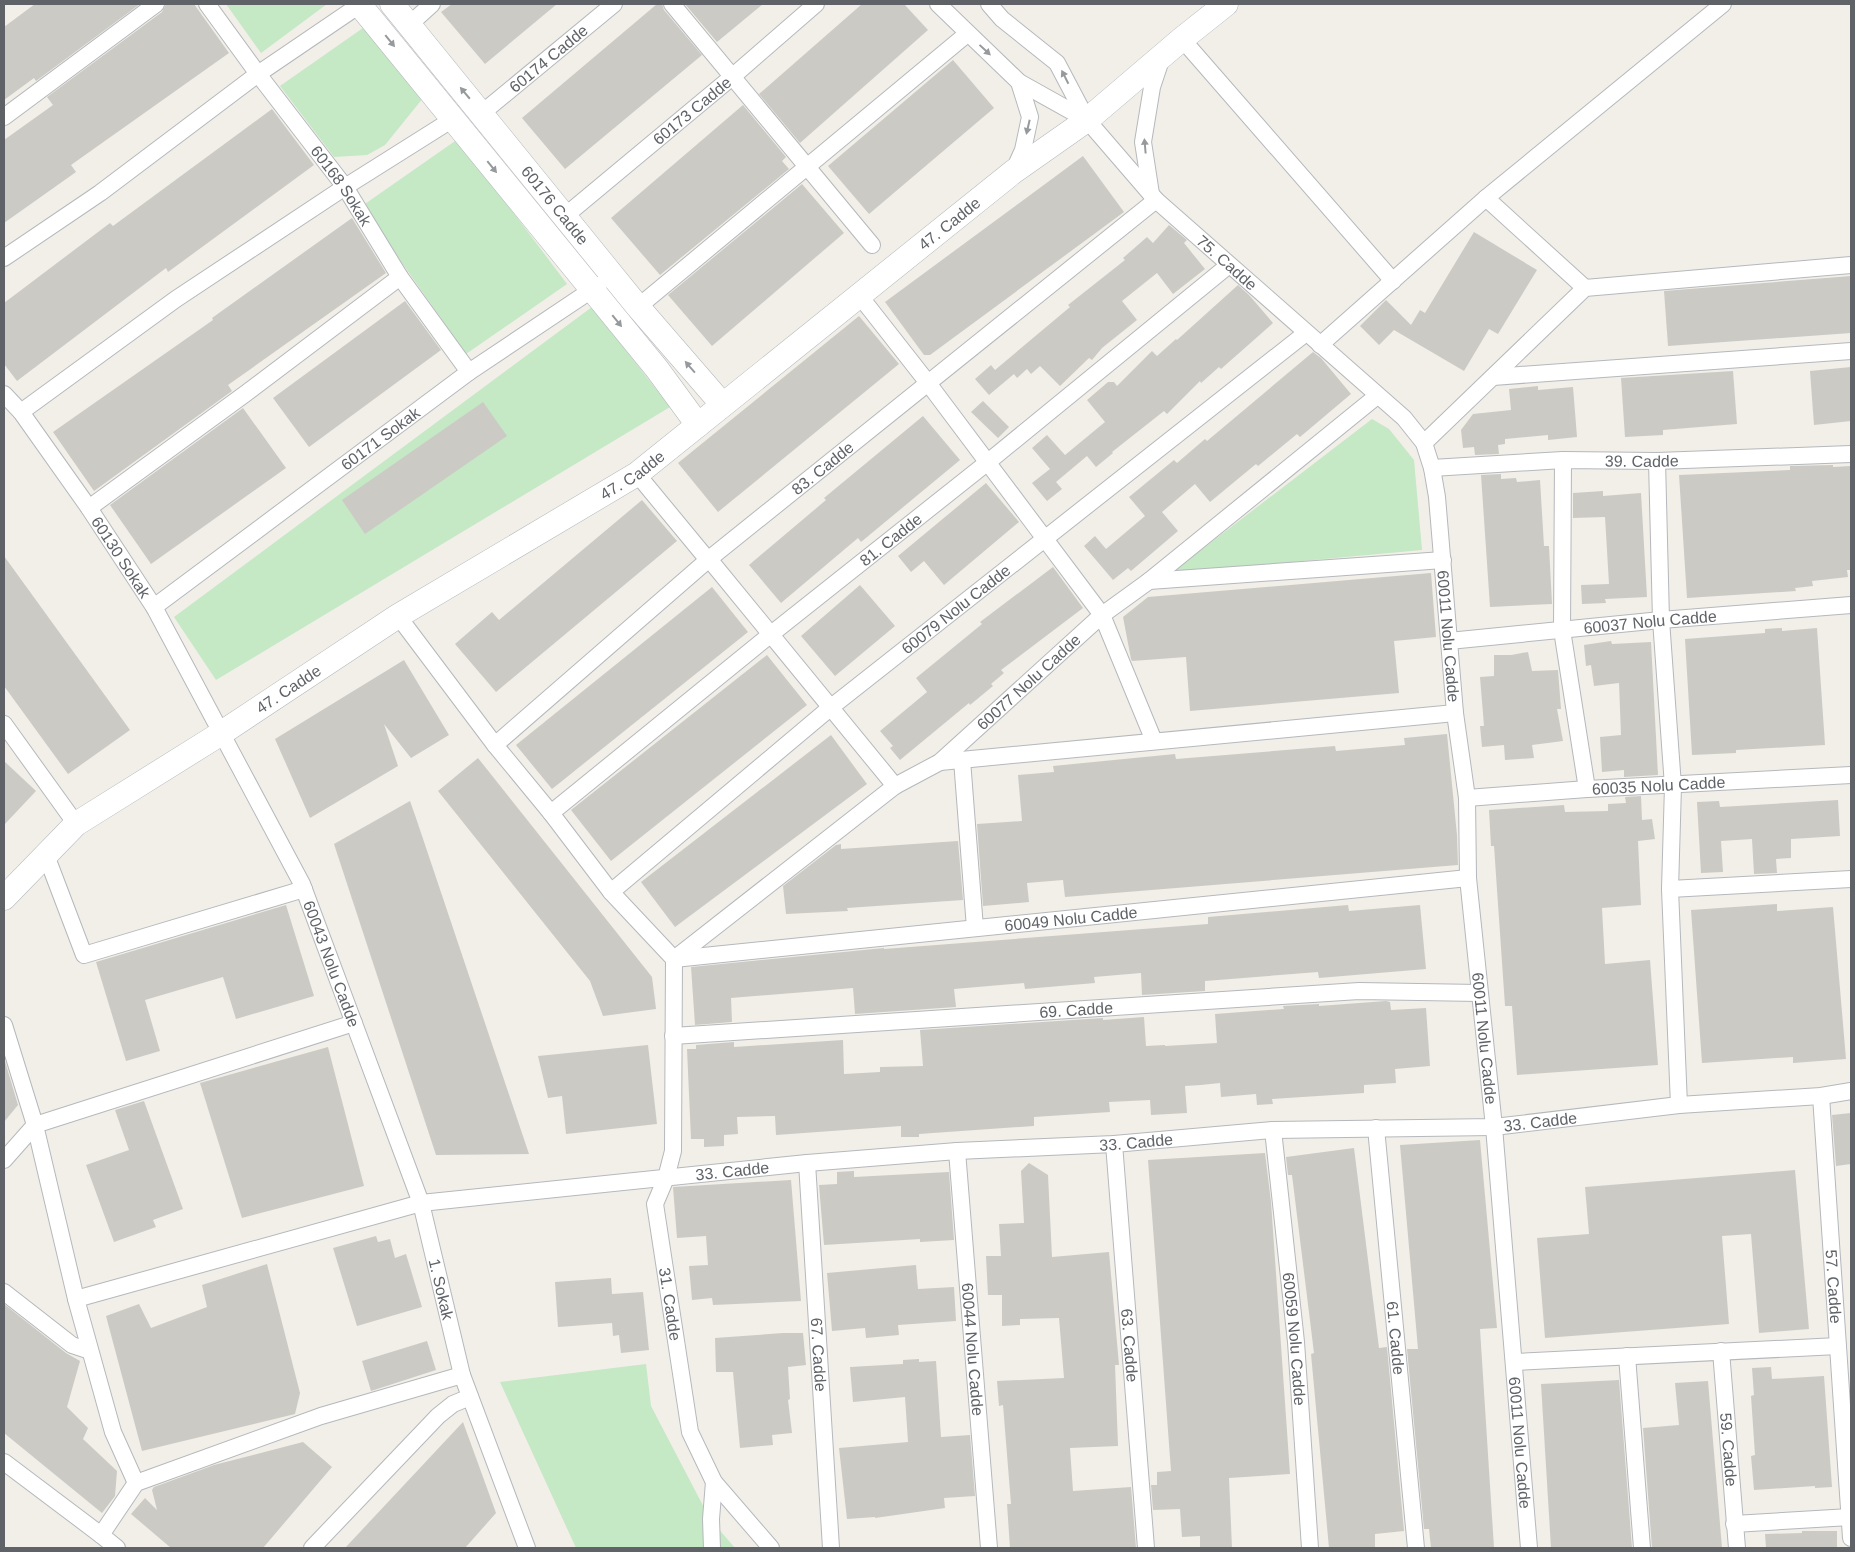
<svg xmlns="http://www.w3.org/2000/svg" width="1855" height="1552" font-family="Helvetica,sans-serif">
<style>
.green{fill:#c5e8c5}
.building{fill:#cccac5}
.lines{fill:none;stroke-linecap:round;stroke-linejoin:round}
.street-casing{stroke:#b5b8bc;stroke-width:18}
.secondary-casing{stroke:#b6babf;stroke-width:25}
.street{stroke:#fff;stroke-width:16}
.secondary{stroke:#fff;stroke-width:24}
.oneway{fill:#979a9d}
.labels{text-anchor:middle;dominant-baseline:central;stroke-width:4;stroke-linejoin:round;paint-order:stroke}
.street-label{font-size:16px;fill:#5f6368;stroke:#fff}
</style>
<rect width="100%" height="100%" fill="#f1efe8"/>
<g class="green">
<polygon points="226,4 327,4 261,53"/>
<polygon points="363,28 423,98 385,145 367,155 334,157 280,86"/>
<polygon points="458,139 567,284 466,354 362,206"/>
<polygon points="592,307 670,407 216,680 174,617"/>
<polygon points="1372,419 1389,429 1414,460 1422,550 1171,573"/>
<polygon points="646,1364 651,1406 710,1519 735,1548 576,1548 500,1382"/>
</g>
<g class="building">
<polygon points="35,4 140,4 36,81 34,78 4,100 4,27"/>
<polygon points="166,4 194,4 229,53 71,165 76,172 4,223 4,140 53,105 47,97 162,12"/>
<polygon points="452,4 557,4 485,64 441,12"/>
<polygon points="657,4 662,4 664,10 702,55 565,169 522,118"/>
<polygon points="685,4 763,4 717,42"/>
<polygon points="862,4 904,4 928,30 800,143 759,94"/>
<polygon points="953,60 994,108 869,214 828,166"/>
<polygon points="743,105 786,157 782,161 789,169 660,275 611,218"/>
<polygon points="272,109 314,165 168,272 166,268 17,381 4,364 4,303 110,223 113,226"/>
<polygon points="1083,156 1124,212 930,355 924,355 885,302"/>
<polygon points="802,184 844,233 712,346 668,295"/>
<polygon points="352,218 386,273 228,385 232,391 94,491 53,432 213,320 212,318"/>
<polygon points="1169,225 1187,240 1184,243 1205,269 1173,294 1157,273 1122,301 1137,320 1102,348 1092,360 1089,358 1060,386 1040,366 1031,374 1027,369 1017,378 1014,374 989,395 975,379 991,365 995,370 1070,307 1068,305 1125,260 1123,258 1147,237 1153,243"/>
<polygon points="1474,232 1537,270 1498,334 1489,329 1464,371 1394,330 1379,345 1360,326 1386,300 1411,325 1420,310 1425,313"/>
<polygon points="1851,276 1851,333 1668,346 1664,291"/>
<polygon points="1238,285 1249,295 1273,323 1221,369 1219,367 1201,383 1200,381 1167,414 1164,411 1112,452 1113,453 1096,467 1087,456 1056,482 1062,489 1047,501 1032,483 1050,469 1032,448 1047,435 1065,455 1105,422 1087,400 1108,382 1114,382 1117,386 1152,351 1157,356 1176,339 1177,340"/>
<polygon points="405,301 441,350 309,447 273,398"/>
<polygon points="859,316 899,364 718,512 678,463"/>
<polygon points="1313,352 1321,358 1351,394 1300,437 1297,434 1258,466 1256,464 1210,502 1195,484 1162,512 1178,531 1131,571 1128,568 1113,580 1084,546 1095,536 1106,549 1145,516 1129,497 1174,460 1177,463 1205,439 1207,441"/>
<polygon points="1851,367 1851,421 1814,425 1810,371"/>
<polygon points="1733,371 1737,424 1663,430 1663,435 1625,437 1621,378"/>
<polygon points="1538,386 1538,390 1573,387 1577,437 1548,440 1548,435 1505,439 1505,444 1498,445 1499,454 1475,455 1474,447 1463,448 1461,430 1473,414 1511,410 1509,389"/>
<polygon points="983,401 1009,427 998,438 971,412"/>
<polygon points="483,402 507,436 365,534 342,500"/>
<polygon points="243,408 286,468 151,564 110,505"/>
<polygon points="923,416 960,460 861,542 858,538 781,603 749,565 826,500 824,498"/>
<polygon points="1833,465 1833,467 1851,466 1851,570 1847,570 1848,577 1812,581 1813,586 1795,588 1796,591 1687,598 1679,475 1790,470 1790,466"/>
<polygon points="1501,474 1501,479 1516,478 1517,482 1540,480 1544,546 1549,546 1552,604 1490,607 1481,475"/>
<polygon points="986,483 1019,522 944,585 924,561 911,572 898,556"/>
<polygon points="1603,491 1603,496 1641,493 1647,597 1605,599 1606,603 1582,604 1581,585 1609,584 1605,517 1573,518 1573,493"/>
<polygon points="642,500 677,541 496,692 455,644 492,612 499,620"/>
<polygon points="4,556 130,730 68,774 4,686"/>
<polygon points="1053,567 1083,608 1001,670 1004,673 991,684 993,686 970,705 969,703 900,760 890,748 893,746 880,731 927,692 916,678 982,624 980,622"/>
<polygon points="1431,573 1436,637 1394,641 1399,693 1190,711 1186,657 1132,661 1131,659 1123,617 1148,597"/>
<polygon points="860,585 895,626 835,676 801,636"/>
<polygon points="712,587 748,632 552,789 516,745"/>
<polygon points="1782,628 1782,631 1817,628 1825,745 1736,750 1736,753 1692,755 1685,639 1765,633 1765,629"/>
<polygon points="1611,641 1612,644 1651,642 1658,775 1624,777 1624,770 1602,772 1600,737 1621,735 1619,683 1594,686 1591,665 1586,666 1584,645"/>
<polygon points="1528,652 1532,671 1558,670 1561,709 1557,709 1563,741 1532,745 1534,758 1505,760 1504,745 1482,747 1480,726 1484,726 1480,677 1494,676 1494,655 1511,655"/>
<polygon points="767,655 807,705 611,861 571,810"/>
<polygon points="404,660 449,735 411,758 384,724 398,766 310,818 275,739"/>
<polygon points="1447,734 1457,835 1458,865 1065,897 1063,880 1027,883 1029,902 983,906 977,824 1022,821 1018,775 1054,772 1053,766 1175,754 1176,759 1335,746 1336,751 1405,745 1404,738"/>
<polygon points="831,735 867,784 675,927 641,882"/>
<polygon points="478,758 652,977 656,1009 603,1016 590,981 438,791"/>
<polygon points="4,761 36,791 4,825"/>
<polygon points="1641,796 1642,820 1652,819 1655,839 1638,841 1641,905 1602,908 1605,964 1650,960 1658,1065 1517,1075 1512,1006 1505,1006 1494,846 1491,846 1489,810 1564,805 1565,812 1608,811 1608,804 1626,803 1625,797"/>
<polygon points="1838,800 1840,836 1791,839 1791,858 1776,859 1777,873 1754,874 1752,839 1721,841 1723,872 1701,873 1697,802 1719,801 1720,807"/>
<polygon points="410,801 416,818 529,1154 436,1155 334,844"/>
<polygon points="958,841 963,900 847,908 848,911 786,914 783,886 836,845 841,844 841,849"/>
<polygon points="1777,904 1777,911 1833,907 1846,1059 1793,1063 1793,1057 1702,1063 1691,910"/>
<polygon points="286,905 314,996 236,1019 223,977 145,1000 160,1051 126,1061 96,962"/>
<polygon points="1348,905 1349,911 1420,905 1426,969 1319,978 1318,972 1205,981 1205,991 1142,995 1141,973 1094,977 1095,983 1025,989 1024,983 954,989 956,1007 855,1014 853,988 818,991 731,998 732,1022 695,1025 691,967 884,948 884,949 1208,924 1208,917"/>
<polygon points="1386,1001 1390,1002 1391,1010 1426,1008 1430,1066 1395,1069 1396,1083 1364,1085 1364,1093 1272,1099 1273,1104 1257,1105 1256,1094 1221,1097 1220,1083 1201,1085 1185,1086 1187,1113 1151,1115 1150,1100 1109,1102 1110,1112 1034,1117 1034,1126 919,1134 919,1137 901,1137 901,1126 776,1135 775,1116 737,1117 738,1134 724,1135 724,1146 704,1147 704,1139 691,1139 687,1049 696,1049 696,1045 734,1042 734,1047 843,1040 844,1074 880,1072 880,1067 923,1066 920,1030 1103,1018 1103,1020 1144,1017 1146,1046 1165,1045 1165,1046 1217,1043 1215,1014 1284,1009 1283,1006 1319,1004 1319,1006"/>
<polygon points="648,1045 657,1124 566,1134 562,1096 548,1098 538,1056"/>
<polygon points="328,1047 364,1186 242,1218 200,1083"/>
<polygon points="4,1058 18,1105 4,1122"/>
<polygon points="144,1101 183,1209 153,1220 156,1227 114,1242 86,1165 129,1150 115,1110"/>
<polygon points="1851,1113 1851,1164 1836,1166 1832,1115"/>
<polygon points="1480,1140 1497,1328 1480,1329 1494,1548 1431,1548 1429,1529 1424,1529 1407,1349 1418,1349 1400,1145"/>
<polygon points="1354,1148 1379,1348 1387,1347 1404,1531 1375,1534 1375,1548 1329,1548 1311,1354 1314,1353 1292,1175 1288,1175 1286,1157"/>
<polygon points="1265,1153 1271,1202 1290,1474 1229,1478 1232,1548 1200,1548 1200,1536 1182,1537 1180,1509 1153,1510 1151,1485 1157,1485 1157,1472 1171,1471 1148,1160"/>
<polygon points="1029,1163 1048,1175 1052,1257 1109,1252 1119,1365 1115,1365 1118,1446 1070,1448 1073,1491 1131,1487 1136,1548 1010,1548 1007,1504 1011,1504 1003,1405 999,1406 997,1381 1064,1378 1059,1318 1020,1319 1020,1325 1002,1326 1002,1295 988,1295 986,1256 1001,1256 999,1224 1024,1223 1021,1171"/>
<polygon points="1795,1170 1809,1329 1759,1333 1751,1234 1722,1236 1729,1324 1545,1338 1537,1238 1589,1234 1585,1187"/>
<polygon points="854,1171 854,1177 949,1172 954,1240 920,1242 920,1239 824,1245 819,1185 837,1184 837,1172"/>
<polygon points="791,1180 801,1301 713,1305 712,1298 692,1300 689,1266 708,1265 706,1236 677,1238 673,1187"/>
<polygon points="376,1236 378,1242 390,1239 395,1258 406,1254 422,1307 357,1326 333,1248"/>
<polygon points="267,1264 300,1393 295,1414 142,1451 106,1316 139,1304 151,1328 207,1307 202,1285"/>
<polygon points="916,1265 918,1289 954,1287 956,1321 898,1325 899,1335 866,1338 865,1328 832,1331 827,1273"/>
<polygon points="611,1278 612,1294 643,1292 649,1350 621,1353 619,1335 613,1336 612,1323 558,1327 555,1282"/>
<polygon points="4,1304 66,1353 80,1361 67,1407 88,1428 83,1439 117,1471 115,1496 102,1513 4,1433"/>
<polygon points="783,1333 803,1333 806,1365 788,1367 790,1399 788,1400 792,1433 772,1435 773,1445 740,1448 733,1372 716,1372 715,1338"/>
<polygon points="427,1341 436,1370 371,1391 362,1361"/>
<polygon points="919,1359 919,1362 936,1361 941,1437 970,1435 975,1496 944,1498 945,1508 875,1518 875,1517 847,1519 839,1448 908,1442 905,1397 853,1402 850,1367 903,1364 903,1360"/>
<polygon points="1771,1367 1772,1379 1824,1376 1832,1487 1815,1488 1815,1486 1754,1490 1751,1456 1755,1455 1751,1396 1754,1395 1752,1368"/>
<polygon points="1619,1380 1632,1548 1551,1548 1541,1384"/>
<polygon points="1708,1381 1722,1548 1652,1548 1643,1428 1679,1425 1675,1383"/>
<polygon points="463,1422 496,1513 465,1548 345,1548"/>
<polygon points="303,1442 332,1467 263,1548 171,1548 131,1514 145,1498 157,1510 152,1490 154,1487 214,1465"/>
<polygon points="1802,1531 1837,1531 1837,1548 1766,1548 1765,1534 1802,1533"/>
</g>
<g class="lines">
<g class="street-casing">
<g id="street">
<path id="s1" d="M207 4 258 74 345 187 400 277 469 372"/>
<polyline points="672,4 872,245"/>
<polyline points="938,4 1019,82 1087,120"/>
<path id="s2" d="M989 4 1002 19 1057 63 1087 120 1156 200 1404 418 1424 443 1432 468 1437 497 1455 713 1467 798 1468 878 1494 1127 1529 1548"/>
<polyline points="409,25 432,4"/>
<polyline points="1182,39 1393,281"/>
<path id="s3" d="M482 113 614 4"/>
<polyline points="4,117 156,4"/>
<polyline points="1014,170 1023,150 1030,117 1019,82"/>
<polyline points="1151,194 1143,142 1152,87 1162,57"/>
<polyline points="1486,198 1585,288"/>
<path id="s4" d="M565 216 732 77 816 4"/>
<polyline points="4,258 100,193 258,74 361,4"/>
<polyline points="859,295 928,383 1102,615 1154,741"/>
<polyline points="638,307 967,34"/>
<polyline points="1320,345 1486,198 1723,4"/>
<polyline points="1493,377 1851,351"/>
<path id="s5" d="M4 394 21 412 89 508 154 607 302 884 421 1203 462 1375 527 1548"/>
<polyline points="21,412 176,299 345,187 453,119"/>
<polyline points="1424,443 1585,288 1851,265"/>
<polyline points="1563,460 1562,630 1587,789"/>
<polyline points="1657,461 1661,620 1673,786 1670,889 1679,1105"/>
<path id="s6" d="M1432 468 1563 460 1657 461 1851 454"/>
<polyline points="637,474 708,560"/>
<polyline points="89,508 245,394 400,277"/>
<polyline points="709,559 895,786"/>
<polyline points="1149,581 1443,560"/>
<path id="s7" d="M154 607 469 372 599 285"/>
<path id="s8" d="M398 616 495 745 551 813 611 892 674 959 673 1151 666 1178 655 1204 690 1432 714 1482 771 1548"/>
<path id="s9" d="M1449 641 1661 620 1851 605"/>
<polyline points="4,724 76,824"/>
<path id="s10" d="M495 745 709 559 1156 200"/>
<polyline points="962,760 975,928"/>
<polyline points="940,762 1455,713"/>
<path id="s11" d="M1467 798 1587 789 1851 775"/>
<path id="s12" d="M551 813 770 635 988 462 1229 265"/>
<polyline points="46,855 84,955 304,889"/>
<polyline points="1670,889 1851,879"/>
<path id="s13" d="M611 892 830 708 1306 333"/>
<path id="s14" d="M674 959 895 786 940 762 1102 615 1149 581 1377 396"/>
<path id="s15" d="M674 959 1468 878"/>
<polyline points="4,1025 35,1125 4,1160"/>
<path id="s16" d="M673 1036 1359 991 1479 993"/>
<path id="s17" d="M1821 1096 1851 1538"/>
<path id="s18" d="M1376 1128 1416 1548"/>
<path id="s19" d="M1273 1130 1296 1342 1310 1548"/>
<path id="s20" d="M1114 1144 1146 1548"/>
<path id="s21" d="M957 1151 989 1548"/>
<path id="s22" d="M807 1163 831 1548"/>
<polyline points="4,1292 72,1345 90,1351"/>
<polyline points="76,1299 35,1125 354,1023"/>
<path id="s23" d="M1721 1351 1737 1548"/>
<polyline points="1627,1356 1642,1548"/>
<polyline points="1514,1362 1838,1346"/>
<polyline points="4,1462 101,1535 136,1483 321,1416 462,1375"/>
<path id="s24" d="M136 1483 113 1432 76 1299 421 1203 807 1163 957 1151 1114 1144 1273 1130 1494 1127 1679 1105 1821 1096 1851 1091"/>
<polyline points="1734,1524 1850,1517"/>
<polyline points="101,1535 117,1548"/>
<polyline points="312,1548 438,1416 453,1404 470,1397"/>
<polyline points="712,1548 711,1519 714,1482"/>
</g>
</g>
<g class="secondary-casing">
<g id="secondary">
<polyline points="359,4 657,369 698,425"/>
<path id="s25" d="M392 4 638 307 722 404"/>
<path id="s26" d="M4 898 76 824 220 734 398 616 637 474 1013 172 1087 120 1182 39 1226 4"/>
</g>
</g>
<use href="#street" class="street"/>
<use href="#secondary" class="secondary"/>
</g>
<defs><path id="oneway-solid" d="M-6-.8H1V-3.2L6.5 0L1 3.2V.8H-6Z" transform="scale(1.25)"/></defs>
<g class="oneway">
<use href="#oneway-solid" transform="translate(390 41) rotate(51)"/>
<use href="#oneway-solid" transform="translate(985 50) rotate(43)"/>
<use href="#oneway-solid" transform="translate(1065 77) rotate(-117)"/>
<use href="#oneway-solid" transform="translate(465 93) rotate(-130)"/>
<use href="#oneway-solid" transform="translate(1028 127) rotate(103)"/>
<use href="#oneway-solid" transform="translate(1145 146) rotate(-95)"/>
<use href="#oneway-solid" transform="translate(492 167) rotate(51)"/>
<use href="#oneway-solid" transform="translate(617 321) rotate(51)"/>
<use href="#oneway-solid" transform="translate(690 367) rotate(-131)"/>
</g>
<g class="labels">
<g class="street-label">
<text stroke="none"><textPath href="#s3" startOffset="86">60174 Cadde</textPath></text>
<text stroke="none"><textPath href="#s4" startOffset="165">60173 Cadde</textPath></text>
<text stroke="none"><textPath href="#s1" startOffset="226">60168 Sokak</textPath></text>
<text stroke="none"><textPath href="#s25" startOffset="259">60176 Cadde</textPath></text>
<text stroke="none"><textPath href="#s26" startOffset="1165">47. Cadde</textPath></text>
<text stroke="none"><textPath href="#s2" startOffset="355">75. Cadde</textPath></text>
<text stroke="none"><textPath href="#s7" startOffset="282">60171 Sokak</textPath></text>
<text stroke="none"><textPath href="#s6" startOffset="210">39. Cadde</textPath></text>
<text stroke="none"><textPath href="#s10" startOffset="429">83. Cadde</textPath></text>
<text stroke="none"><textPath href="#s26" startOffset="760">47. Cadde</textPath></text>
<text stroke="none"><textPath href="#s12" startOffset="436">81. Cadde</textPath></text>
<text stroke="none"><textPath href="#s5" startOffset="201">60130 Sokak</textPath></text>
<text stroke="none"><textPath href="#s13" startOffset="446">60079 Nolu Cadde</textPath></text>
<text stroke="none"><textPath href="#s9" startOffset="202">60037 Nolu Cadde</textPath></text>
<text stroke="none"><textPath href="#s2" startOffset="818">60011 Nolu Cadde</textPath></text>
<text stroke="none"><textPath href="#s14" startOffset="451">60077 Nolu Cadde</textPath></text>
<text stroke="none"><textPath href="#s26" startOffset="355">47. Cadde</textPath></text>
<text stroke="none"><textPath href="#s11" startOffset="192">60035 Nolu Cadde</textPath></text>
<text stroke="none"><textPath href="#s15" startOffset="399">60049 Nolu Cadde</textPath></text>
<text stroke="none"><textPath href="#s5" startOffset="660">60043 Nolu Cadde</textPath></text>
<text stroke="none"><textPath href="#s16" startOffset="404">69. Cadde</textPath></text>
<text stroke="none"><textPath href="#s2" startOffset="1222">60011 Nolu Cadde</textPath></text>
<text stroke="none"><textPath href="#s24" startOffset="1675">33. Cadde</textPath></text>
<text stroke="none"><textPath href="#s24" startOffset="1270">33. Cadde</textPath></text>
<text stroke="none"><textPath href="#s24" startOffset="865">33. Cadde</textPath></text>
<text stroke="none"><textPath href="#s17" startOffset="191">57. Cadde</textPath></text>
<text stroke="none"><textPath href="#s5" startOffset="1004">1. Sokak</textPath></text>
<text stroke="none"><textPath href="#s8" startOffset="790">31. Cadde</textPath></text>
<text stroke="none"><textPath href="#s18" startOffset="211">61. Cadde</textPath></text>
<text stroke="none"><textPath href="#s19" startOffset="210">60059 Nolu Cadde</textPath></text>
<text stroke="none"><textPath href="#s20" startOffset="202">63. Cadde</textPath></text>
<text stroke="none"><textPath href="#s21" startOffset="199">60044 Nolu Cadde</textPath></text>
<text stroke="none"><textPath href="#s22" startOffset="192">67. Cadde</textPath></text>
<text stroke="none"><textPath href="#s2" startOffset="1628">60011 Nolu Cadde</textPath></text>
<text stroke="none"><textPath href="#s23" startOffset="99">59. Cadde</textPath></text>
</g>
</g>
<rect width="1855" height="1552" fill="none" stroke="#5f6368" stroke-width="10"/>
</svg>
